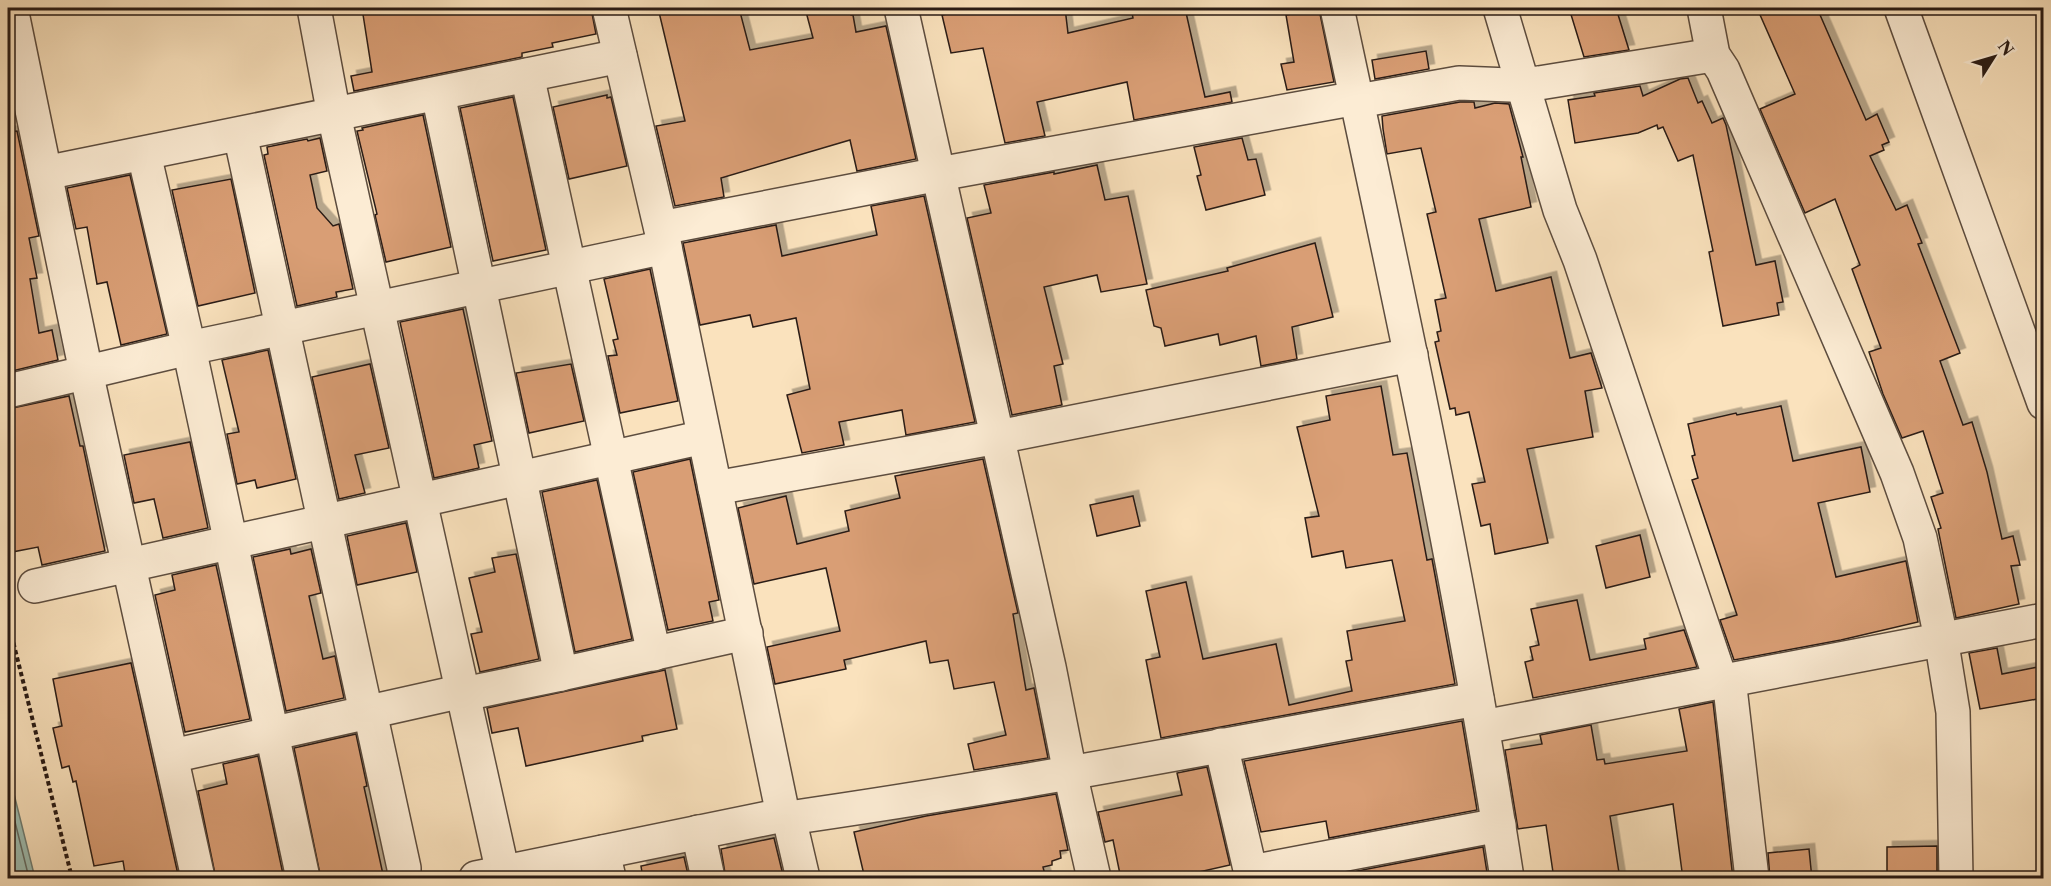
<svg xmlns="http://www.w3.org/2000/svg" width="2051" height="886" font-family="'Libre Caslon Text',serif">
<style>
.water{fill:#9ebeb2;stroke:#6f7d73;stroke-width:1.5}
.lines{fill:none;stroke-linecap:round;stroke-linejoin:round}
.shore{stroke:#646c64;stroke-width:1.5}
.building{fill:#d99e75;stroke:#291b15;stroke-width:1.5;filter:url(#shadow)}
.minor-casing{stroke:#5d4d3f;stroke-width:36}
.path{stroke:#291b15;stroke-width:4;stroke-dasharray:4.5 3;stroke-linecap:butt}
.minor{stroke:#fcecd4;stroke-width:33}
</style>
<defs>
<filter id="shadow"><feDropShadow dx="5.5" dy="-5.5" stdDeviation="0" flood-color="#0004"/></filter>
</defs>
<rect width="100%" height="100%" fill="#fae2bd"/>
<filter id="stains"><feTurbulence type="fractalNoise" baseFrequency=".00333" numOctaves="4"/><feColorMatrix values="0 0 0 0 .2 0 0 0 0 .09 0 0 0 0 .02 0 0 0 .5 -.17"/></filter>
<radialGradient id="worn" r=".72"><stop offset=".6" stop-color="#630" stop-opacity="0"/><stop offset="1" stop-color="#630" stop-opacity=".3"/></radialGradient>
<polygon class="water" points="8,770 35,878 8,878"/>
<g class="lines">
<polyline class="shore" points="8,794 29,878"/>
</g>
<g class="building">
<polygon points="362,8 591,8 596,34 552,43 553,47 522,53 522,57 354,91 351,76 372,72"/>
<polygon points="658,8 739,8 750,50 813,38 805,8 849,8 851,15 853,15 856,32 886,26 916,159 857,171 850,140 721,178 724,197 675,206 656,126 685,121"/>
<polygon points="950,8 1065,8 1068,33 1133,18 1131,8 1185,8 1205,97 1230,92 1232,102 1134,120 1127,82 1037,102 1045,136 1005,143 983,48 951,53 942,15 952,13"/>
<polygon points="1569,8 1616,8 1629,50 1584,57"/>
<polygon points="1757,8 1817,8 1866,120 1877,114 1889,142 1882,145 1884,150 1870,156 1896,210 1907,205 1922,243 1918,244 1960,353 1940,361 1963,425 1972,422 1987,472 2002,539 2013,536 2020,565 2011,566 2019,604 1956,618 1938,529 1941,528 1931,497 1943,493 1923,431 1902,438 1883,394 1869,352 1881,348 1852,269 1860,265 1835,199 1805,213 1760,109 1795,94"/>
<polygon points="1319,9 1334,82 1287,90 1281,64 1294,62 1286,15"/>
<polygon points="1426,51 1429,69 1375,79 1372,60"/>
<polygon points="1688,78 1698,103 1702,101 1712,123 1723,118 1726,125 1756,265 1775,261 1783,302 1777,303 1779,315 1723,326 1709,252 1713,251 1693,155 1678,161 1663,127 1658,129 1657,125 1638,133 1575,143 1568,100 1595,96 1594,93 1640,86 1643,96 1680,79"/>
<polygon points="607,95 607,98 611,97 627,166 569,179 553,107"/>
<polygon points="513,97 546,250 493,261 460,108"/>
<polygon points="1460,102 1474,102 1475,108 1495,103 1509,104 1523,157 1521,157 1531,207 1479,219 1496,291 1551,277 1570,358 1591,353 1602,388 1585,391 1593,437 1527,449 1548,543 1495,554 1490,524 1481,526 1472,484 1485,482 1469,412 1456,415 1455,408 1450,409 1435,342 1439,341 1437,332 1441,331 1435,300 1446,298 1427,214 1436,212 1421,148 1387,154 1383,129 1382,116"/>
<polygon points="423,115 451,247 386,262 375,215 377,214 357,131 363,130 362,128"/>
<polygon points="17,131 39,236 29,238 37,278 30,279 39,333 52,330 58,360 8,372 8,132"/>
<polygon points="320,138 327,171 310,175 317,208 333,226 339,224 353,289 336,292 337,297 297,306 264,155 268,154 267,147 307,139 308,141"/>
<polygon points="1242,138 1248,160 1256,159 1265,195 1206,210 1197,176 1201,175 1194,147"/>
<polygon points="1097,165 1105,200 1128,196 1147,284 1101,292 1097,275 1044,287 1063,364 1054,366 1062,405 1012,415 967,218 991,213 984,185 1054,172 1054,174"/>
<polygon points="130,175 167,334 121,345 107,282 97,284 87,227 76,229 67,188"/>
<polygon points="231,179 255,293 198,306 172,190"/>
<polygon points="924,196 975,422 906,435 902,410 839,422 844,445 802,453 787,395 810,389 796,318 753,327 750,315 700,325 683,243 776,225 782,256 877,235 871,206"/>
<polygon points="1315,243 1333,317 1292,327 1297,359 1261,366 1256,336 1220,345 1218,334 1165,346 1161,328 1154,326 1146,290 1228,271 1227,268"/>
<polygon points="650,269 678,401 620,413 608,356 617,355 613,340 618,339 604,279"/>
<polygon points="463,309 492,441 474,445 479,468 434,478 400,322"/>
<polygon points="268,350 296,479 257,488 255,480 237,484 227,434 239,432 222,360"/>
<polygon points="370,364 389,448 355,455 365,493 339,499 312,377"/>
<polygon points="571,364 584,421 529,433 516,373"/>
<polygon points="1381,386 1393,455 1407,453 1427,560 1432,559 1455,684 1161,738 1146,660 1160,657 1146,591 1186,582 1203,659 1276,644 1289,705 1352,691 1346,661 1352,660 1347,631 1405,621 1392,560 1346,568 1343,551 1312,557 1305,518 1319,516 1297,427 1330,420 1326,396"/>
<polygon points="69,396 80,446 83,446 105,551 42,565 38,547 12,552 8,527 8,409"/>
<polygon points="1781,406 1793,461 1861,447 1870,492 1818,503 1836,577 1906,561 1918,622 1841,640 1734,660 1720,620 1737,615 1692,480 1698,478 1692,456 1695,455 1688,424 1736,413 1737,415"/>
<polygon points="190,442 208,528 163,538 154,499 134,503 124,455"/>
<polygon points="690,459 719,600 709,602 713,621 668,630 633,472"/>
<polygon points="983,459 1018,613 1013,614 1026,690 1034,688 1048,758 974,770 968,744 1006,735 994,682 954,689 948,660 930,663 926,641 844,660 846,669 775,684 767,647 840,631 826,568 754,584 738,508 786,496 797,544 849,531 845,511 900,498 895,476"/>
<polygon points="597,480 632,639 575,652 542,492"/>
<polygon points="1133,496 1140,526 1097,536 1090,505"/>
<polygon points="406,523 417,572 357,585 347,536"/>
<polygon points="1640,535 1650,577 1606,588 1596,546"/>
<polygon points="290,549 291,554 311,549 321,593 309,596 323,659 335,656 344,698 286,711 253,557"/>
<polygon points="516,554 539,659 480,672 471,634 482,632 469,578 495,572 492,558"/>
<polygon points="216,565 250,719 185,732 155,595 175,590 172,575"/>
<polygon points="1577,600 1590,660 1646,649 1644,639 1684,630 1697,667 1533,698 1525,662 1533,660 1530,647 1539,645 1531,609"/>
<polygon points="1997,648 2002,674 2043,666 2043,698 1980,709 1969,653"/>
<polygon points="131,663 179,879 126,879 123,861 94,866 76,781 73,782 69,766 62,768 53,728 62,726 53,679"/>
<polygon points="665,670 677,729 642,736 643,741 526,766 518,728 492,733 487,708"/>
<polygon points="1713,702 1733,879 1683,879 1673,804 1610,816 1620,879 1554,879 1546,825 1518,829 1505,750 1542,744 1540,735 1591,725 1597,760 1604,759 1605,764 1687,751 1679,709"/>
<polygon points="1462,721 1477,810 1329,838 1326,821 1261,832 1244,761"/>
<polygon points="356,734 367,786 364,787 384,879 321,879 294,748"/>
<polygon points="258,756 284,879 216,879 198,791 227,784 223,764"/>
<polygon points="1207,767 1230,865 1168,879 1121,879 1113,840 1105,842 1098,812 1182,795 1177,773"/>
<polygon points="1056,794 1068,850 1060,851 1061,858 1052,861 1052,865 1043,867 1046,879 865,879 854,832 926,816"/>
<polygon points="774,838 783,875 768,879 726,879 721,849"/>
<polygon points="1937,846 1937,879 1887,879 1887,847"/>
<polygon points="1483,847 1488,879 1358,879 1357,871"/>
<polygon points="1809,849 1812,879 1770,879 1768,853"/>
<polygon points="684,857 689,879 643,879 641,866"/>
</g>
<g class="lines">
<g class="minor-casing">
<g id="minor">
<polyline points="11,8 86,372 198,878"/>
<polyline points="314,8 334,115 504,878"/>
<polyline points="609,8 665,247 783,815"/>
<polyline points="901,8 1049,667 1070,773 1094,878"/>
<path d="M1337 8C1399 297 1462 586 1507 878"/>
<polyline points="1500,8 1560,210 1580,260 1721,681"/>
<polyline points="1704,8 1713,55 1723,70 1897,473 1920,538 1941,638 1953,712 1956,878"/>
<polyline points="1901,8 2044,403"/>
<polyline points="527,75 654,654"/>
<polyline points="438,94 561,674 746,633"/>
<polyline points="1358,101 1459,83 1510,85 1539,83 1713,55"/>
<polyline points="240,134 366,712"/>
<polyline points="144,154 189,348 303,878"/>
<polyline points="45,173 620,56"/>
<polyline points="661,228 939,174 1357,98"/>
<polyline points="8,391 189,348 665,247"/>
<polyline points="715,488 998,437 1411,355"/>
<polyline points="35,586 704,437"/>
<polyline points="1729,679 1752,878"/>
<polyline points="464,694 561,674"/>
<polyline points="370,712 404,868 404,878"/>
<polyline points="1483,727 2044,620"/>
<polyline points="1221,745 1252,878"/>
<polyline points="172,756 463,691"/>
<polyline points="789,818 803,878"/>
<polyline points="698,832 708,878"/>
<polyline points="603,852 609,878"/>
<polyline points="1251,872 1499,825"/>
<path d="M476 878 783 815 789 818C1020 785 1249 740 1477 699"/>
</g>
</g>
<polyline class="path" points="8,621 72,878"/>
<use href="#minor" class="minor"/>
</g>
<rect width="2051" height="886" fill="none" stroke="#fae2bd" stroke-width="30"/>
<rect x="9" y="9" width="2033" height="868" fill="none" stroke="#291b15" stroke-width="3"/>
<rect x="15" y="15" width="2021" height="856" fill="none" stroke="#291b15" stroke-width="1.5"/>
<g transform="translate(1994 57) rotate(53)" stroke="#fcecd4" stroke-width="4.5" paint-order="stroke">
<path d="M0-4.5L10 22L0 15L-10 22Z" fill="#291b15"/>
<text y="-9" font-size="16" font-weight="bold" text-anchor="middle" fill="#291b15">N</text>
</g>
<rect width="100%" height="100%" filter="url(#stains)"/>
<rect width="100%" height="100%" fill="url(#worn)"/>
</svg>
